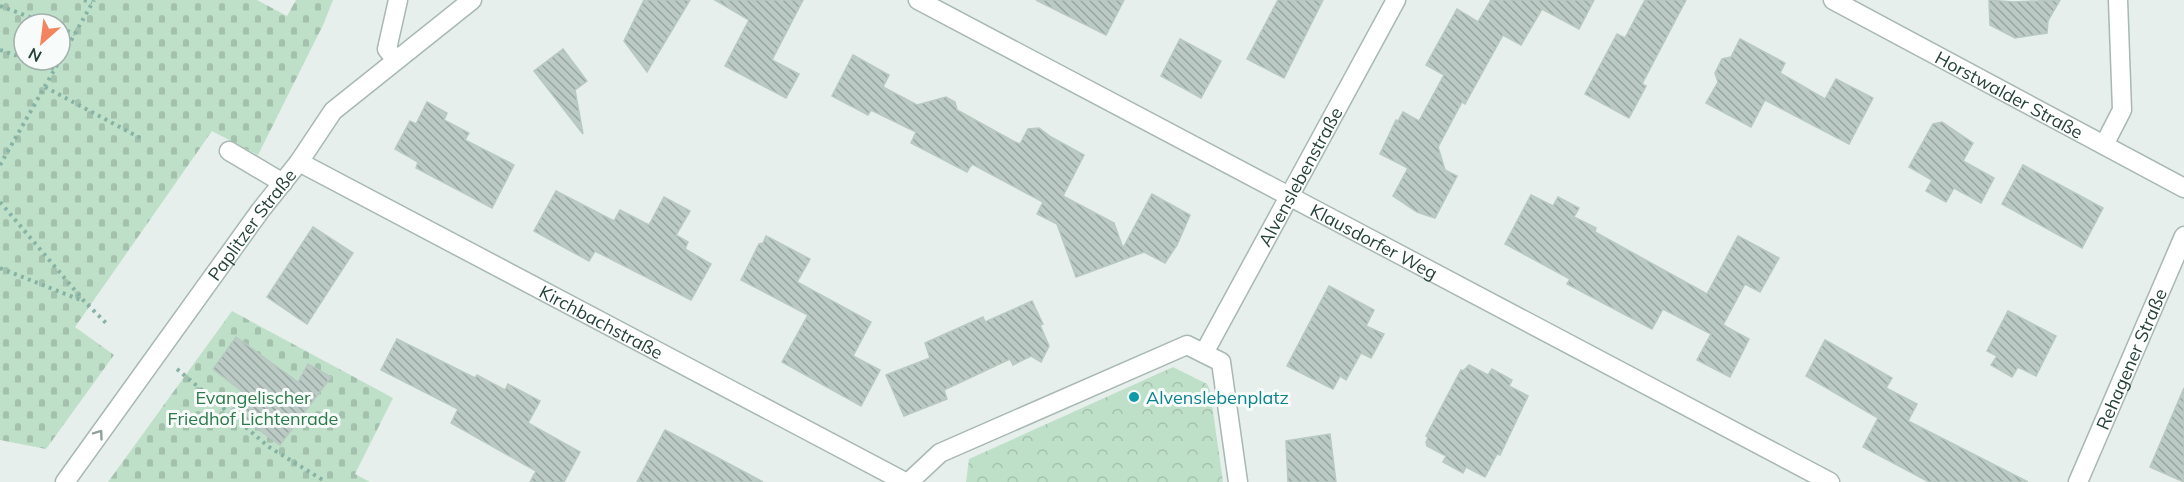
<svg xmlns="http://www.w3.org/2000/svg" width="2184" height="482" font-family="Mulish,sans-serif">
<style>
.cemetery{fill:url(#cemetery-stones);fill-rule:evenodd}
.park{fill:url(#park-crowns)}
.building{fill:url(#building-back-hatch);stroke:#b8c9c2;stroke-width:1.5}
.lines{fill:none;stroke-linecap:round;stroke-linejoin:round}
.lane-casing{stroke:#a8b8b2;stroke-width:21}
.street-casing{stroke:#a8b8b2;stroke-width:21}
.path{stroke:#86b3a5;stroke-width:4;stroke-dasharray:3 4.5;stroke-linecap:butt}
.lane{stroke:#fff;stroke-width:18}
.street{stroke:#fff;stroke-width:18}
.oneway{stroke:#92a09c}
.culture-dot{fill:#0f9aa8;stroke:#f7fbf9;stroke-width:2}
.labels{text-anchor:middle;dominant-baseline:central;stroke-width:6;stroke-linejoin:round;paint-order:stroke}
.street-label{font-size:18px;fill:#24423a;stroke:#f7fbf9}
.park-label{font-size:18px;fill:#2d7a4b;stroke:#f7fbf9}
.culture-label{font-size:18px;fill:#0d838f;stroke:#f7fbf9;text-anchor:start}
</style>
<defs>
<pattern id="cemetery-stones" width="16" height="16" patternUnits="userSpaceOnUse" patternTransform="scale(1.5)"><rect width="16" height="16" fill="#bfe0c8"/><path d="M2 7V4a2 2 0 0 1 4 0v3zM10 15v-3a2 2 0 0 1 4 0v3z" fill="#a4c1ad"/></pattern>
<pattern id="park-crowns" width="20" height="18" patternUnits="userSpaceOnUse" patternTransform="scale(1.5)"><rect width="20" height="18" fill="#bfe0c8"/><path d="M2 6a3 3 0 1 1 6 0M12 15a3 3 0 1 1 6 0" fill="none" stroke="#a4c1ad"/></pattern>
<pattern id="building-back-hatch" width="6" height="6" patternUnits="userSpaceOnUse" patternTransform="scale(1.5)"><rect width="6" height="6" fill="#bbcac4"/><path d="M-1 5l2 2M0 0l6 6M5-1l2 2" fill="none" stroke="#98a6a0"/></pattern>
</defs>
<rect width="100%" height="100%" fill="#e6efeb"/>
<g class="cemetery">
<path d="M0 0H257L287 16 296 0H333L324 23 258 155 212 131 75 327 114 355 46 449 0 440ZM24 24H60V60H24Z"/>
<polygon points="232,311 393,398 355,474 370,482 108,482"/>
</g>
<polygon class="park" points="1173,367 1207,384 1210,390 1223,482 966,482 969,459"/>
<g class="building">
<polygon points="644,0 690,0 647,72 624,41"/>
<polygon points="715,0 803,0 772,60 799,74 786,98 725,66 749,20"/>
<polygon points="1036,0 1124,0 1106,35"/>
<polygon points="1278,0 1323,0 1284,78 1247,59"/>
<polygon points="1491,0 1594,0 1579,29 1542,9 1521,45 1503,35 1465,104 1462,102 1438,147 1445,170 1457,176 1435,218 1417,212 1393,196 1408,168 1380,154 1396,120 1398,121 1403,112 1419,121 1444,75 1426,65 1457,9 1478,22"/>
<polygon points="1645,0 1686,0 1642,84 1646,86 1629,118 1585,94 1617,34 1625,38"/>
<polygon points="1989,0 2013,2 2060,0 2048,21 2047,33 2015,38 1990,25"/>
<polygon points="1180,39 1221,61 1201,98 1161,76"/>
<polygon points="1740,39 1785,63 1780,73 1825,99 1836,79 1873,98 1849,144 1765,100 1751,127 1706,103 1718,82 1715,73 1722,59 1731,57"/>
<polygon points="563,49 587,81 575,90 583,134 534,71"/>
<polygon points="853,55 889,75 883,87 917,105 946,97 955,102 957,110 1013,141 1020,144 1028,129 1039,128 1051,137 1084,155 1063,196 1114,223 1123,248 1152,194 1190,215 1177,245 1165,263 1144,252 1076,277 1057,224 1037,214 1043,202 972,164 967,172 911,143 916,132 871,110 868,115 832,96"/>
<polygon points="427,102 447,113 444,120 469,133 465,140 514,165 492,208 416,168 418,162 395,149 410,121 416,124"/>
<polygon points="1942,122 1973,143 1963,161 1994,178 1981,203 1954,188 1946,202 1926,191 1932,180 1909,167 1933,124"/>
<polygon points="2023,165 2103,208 2082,248 2002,204"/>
<polygon points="556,191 614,221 620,210 649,225 664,197 690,211 676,235 688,242 685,249 711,264 691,300 595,251 589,261 534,231"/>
<polygon points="1531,195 1553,206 1558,197 1579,208 1574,217 1596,228 1595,232 1707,294 1738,236 1779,258 1760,292 1745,284 1723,325 1749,339 1730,377 1697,360 1711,334 1663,309 1652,329 1567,284 1570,279 1505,244"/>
<polygon points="313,227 353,253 307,324 267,297"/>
<polygon points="766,236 810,259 797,282 871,322 853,356 880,370 861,406 782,362 808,315 741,280 759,244 763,243"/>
<polygon points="1329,286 1374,310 1366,326 1384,334 1371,358 1361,353 1346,380 1340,376 1333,389 1287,366"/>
<polygon points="1032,301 1043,324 1040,325 1049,346 1041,362 1031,356 1013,365 1010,359 944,390 947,399 904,416 886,375 930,358 925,343 983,317 985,322"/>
<polygon points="2008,311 2056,336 2036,376 2018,367 2012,377 1991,365 1997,356 1987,351"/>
<polygon points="236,337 298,382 308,364 331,377 280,445 231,410 244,393 213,369"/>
<polygon points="397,339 475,378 477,375 505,390 508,384 540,401 528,423 580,452 564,482 530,482 536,471 451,423 458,409 381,370"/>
<polygon points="1825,340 1892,378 1886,388 1917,404 1908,421 2028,482 1929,482 1863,447 1878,418 1806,376"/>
<polygon points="1469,365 1488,375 1492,369 1512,380 1509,386 1528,396 1500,455 1497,454 1485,477 1466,467 1463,473 1443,462 1446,456 1427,446 1426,442 1428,438 1426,436 1461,370 1463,371"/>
<polygon points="2184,388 2184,482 2150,467"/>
<polygon points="665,430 705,451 763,482 637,482"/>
<polygon points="1330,434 1336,482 1288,482 1286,441"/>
</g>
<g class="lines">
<g class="lane-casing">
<polyline id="lane" points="229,151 283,183"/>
</g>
<g class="street-casing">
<g id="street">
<path id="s1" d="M918 0 1830 482"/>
<path id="s2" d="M1833 0 2184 188"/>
<polyline points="396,60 387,49 398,0"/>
<polyline points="2104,145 2122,110 2118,0"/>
<path id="s3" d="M299 162 905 482"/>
<path id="s4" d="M1204 353 1396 0"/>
<path id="s5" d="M65 482 260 211 299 162 333 111 472 0"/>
<polyline points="909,482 940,453 1187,345 1221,362 1238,482"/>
<path id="s6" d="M2078 482 2184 236"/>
</g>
</g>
<g class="path">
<polyline points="84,0 92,3"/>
<polyline points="0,6 49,24"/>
<polyline points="60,28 75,34"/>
<polyline points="0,50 24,58"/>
<polyline points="30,60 55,69"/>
<polyline points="60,60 94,0"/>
<polyline points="45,87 144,140"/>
<polyline points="0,165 60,60"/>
<polyline points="0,202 84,301 108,325"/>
<polyline points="0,268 83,301"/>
<polyline points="177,369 269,447 326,482"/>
</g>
<use href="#lane" class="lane"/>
<use href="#street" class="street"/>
</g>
<defs><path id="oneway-chevron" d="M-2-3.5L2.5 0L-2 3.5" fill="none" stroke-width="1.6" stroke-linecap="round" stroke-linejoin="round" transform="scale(1.5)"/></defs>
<use class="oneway" href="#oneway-chevron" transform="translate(99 434) rotate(-54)"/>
<circle class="culture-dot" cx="1134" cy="397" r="6"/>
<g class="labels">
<g class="street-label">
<text stroke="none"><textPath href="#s2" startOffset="200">Horstwalder Straße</textPath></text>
<text stroke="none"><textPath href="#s4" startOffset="201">Alvenslebenstraße</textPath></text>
<text stroke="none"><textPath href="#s5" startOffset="318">Paplitzer Straße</textPath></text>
<text stroke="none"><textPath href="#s1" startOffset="516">Klausdorfer Weg</textPath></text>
<text stroke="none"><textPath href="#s3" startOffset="342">Kirchbachstraße</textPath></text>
<text stroke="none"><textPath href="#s6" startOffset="134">Rehagener Straße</textPath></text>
</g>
<g class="park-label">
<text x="253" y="397">Evangelischer<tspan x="253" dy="21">Friedhof Lichtenrade</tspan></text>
</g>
<g class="culture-label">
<text x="1146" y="397">Alvenslebenplatz</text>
</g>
</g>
<g transform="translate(42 42) rotate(208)"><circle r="28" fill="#f7fbf9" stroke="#a3b1ad" stroke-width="1.5"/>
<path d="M0-4.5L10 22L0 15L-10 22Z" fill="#f4845f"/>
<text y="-9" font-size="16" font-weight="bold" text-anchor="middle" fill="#24423a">N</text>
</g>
</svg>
